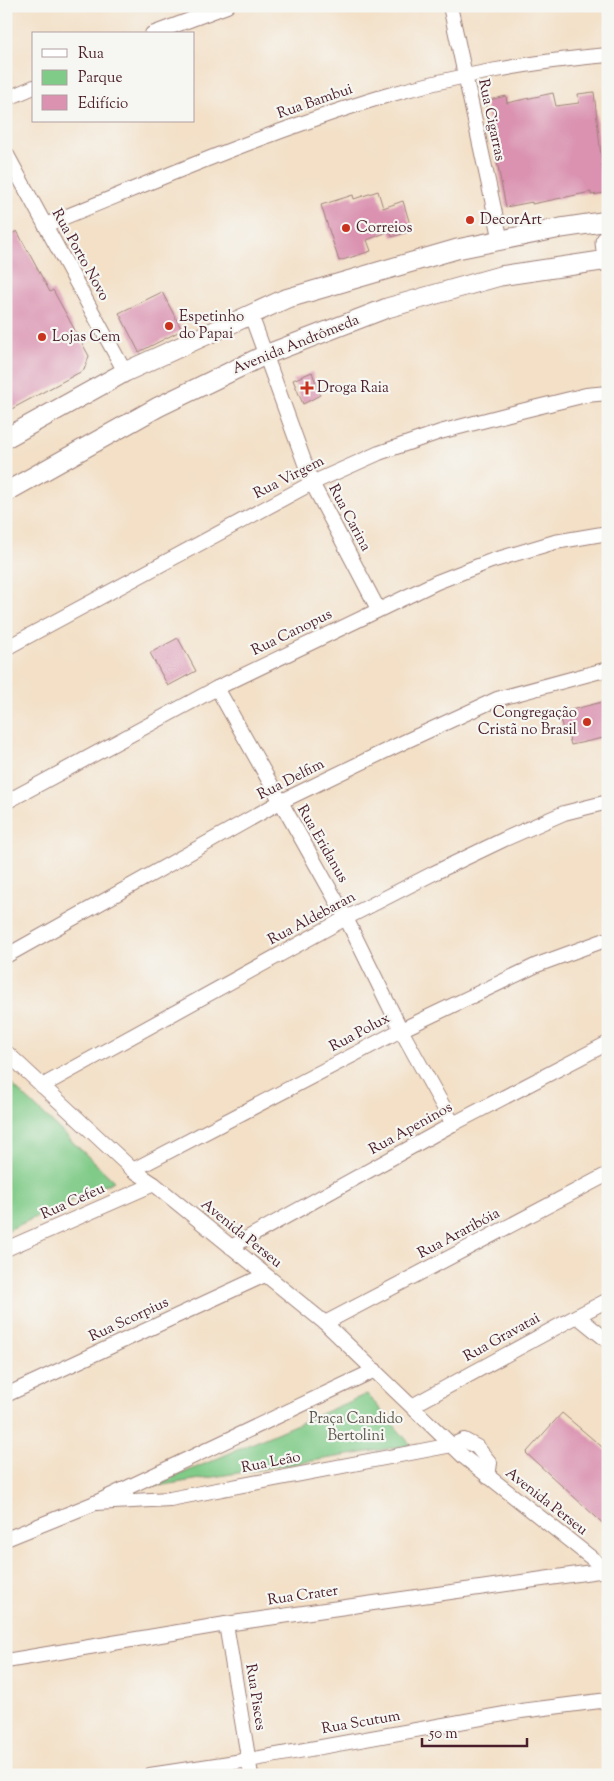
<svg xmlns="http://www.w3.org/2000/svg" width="614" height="1781" font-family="'Sorts Mill Goudy',serif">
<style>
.green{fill:#80cb88;stroke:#65755a}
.building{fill:#da92b0}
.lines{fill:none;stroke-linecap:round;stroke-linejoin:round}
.minor-casing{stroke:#9e8079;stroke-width:16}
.secondary-casing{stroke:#9e8079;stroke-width:21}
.minor{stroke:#fff;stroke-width:14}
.secondary{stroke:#fff;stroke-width:19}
.poi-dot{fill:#c8321e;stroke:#f6f6f2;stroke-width:2}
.labels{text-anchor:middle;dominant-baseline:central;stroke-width:4.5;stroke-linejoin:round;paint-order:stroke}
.street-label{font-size:15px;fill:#4a1f2b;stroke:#f6f6f2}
.poi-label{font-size:15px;fill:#4a1f2b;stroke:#f6f6f2;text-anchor:start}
.park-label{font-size:15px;fill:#5a5347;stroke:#f6f6f2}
</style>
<rect width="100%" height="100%" fill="#f6f6f2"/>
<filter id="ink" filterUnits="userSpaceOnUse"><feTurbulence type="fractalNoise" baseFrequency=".02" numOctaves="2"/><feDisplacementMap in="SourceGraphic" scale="10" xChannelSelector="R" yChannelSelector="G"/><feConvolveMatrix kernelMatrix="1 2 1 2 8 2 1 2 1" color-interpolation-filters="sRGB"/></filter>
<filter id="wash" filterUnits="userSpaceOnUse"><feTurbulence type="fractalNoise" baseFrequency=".0096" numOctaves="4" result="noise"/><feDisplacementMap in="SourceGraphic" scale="20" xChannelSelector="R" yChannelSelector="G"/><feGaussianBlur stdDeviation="1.12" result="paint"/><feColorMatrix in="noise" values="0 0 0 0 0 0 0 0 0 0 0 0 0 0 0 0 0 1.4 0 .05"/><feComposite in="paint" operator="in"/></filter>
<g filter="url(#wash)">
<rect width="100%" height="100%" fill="#f3e0c7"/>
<g class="green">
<polygon points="6,1079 114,1181 6,1231"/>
<polygon points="367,1394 411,1445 151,1487"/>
</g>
<g id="blocks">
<g class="building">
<polygon points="594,92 605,193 591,195 591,192 532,204 532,202 506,207 485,101 506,96 507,103 553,93 556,106 579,103 578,94"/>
<polygon points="378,191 383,208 403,201 412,231 392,237 390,231 367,240 371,251 339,261 321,205 353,195 354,199"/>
<polygon points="17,231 50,292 53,290 89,356 84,370 6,412 6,237"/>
<polygon points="162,292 182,330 139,352 119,313"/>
<polygon points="312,372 320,395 303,404 293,380"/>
<polygon points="178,638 196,671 168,686 150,653"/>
<polygon points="606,701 608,725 605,726 608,737 571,745 568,734 564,735 559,713"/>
<polygon points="562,1413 608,1452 608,1528 526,1453"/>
</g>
</g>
</g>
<g filter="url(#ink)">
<use href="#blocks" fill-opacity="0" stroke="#9e8079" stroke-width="1"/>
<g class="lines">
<g class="minor-casing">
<g id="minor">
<polyline points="450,6 501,241"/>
<polyline points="152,34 227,6"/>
<polyline points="6,99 34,87"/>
<polyline points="6,153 125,372"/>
<path d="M45 225C157 180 269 131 385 96 454 76 535 61 608 55"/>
<polyline points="251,315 312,483 378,609"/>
<polyline points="6,648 312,483 379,453 440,432 505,415 586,395 608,393"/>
<polyline points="217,688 346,918 401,1030 453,1124"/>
<polyline points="6,802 217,688 437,582 491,561 555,542 608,533"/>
<polyline points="6,956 280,802 404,742 497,699 608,669"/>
<polyline points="6,1052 133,1170 154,1184 325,1323 464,1457 608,1571"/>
<polyline points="42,1086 346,918 434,873 505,839 564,813 608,802"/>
<polyline points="133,1170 401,1030 537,965 608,939"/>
<polyline points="231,1247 453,1124 608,1043"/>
<polyline points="6,1249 154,1184"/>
<polyline points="577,1316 608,1341"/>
<polyline points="325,1323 608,1174"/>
<polyline points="6,1395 265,1275"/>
<polyline points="412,1406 577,1316 608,1300"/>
<polyline points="95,1503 170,1499 452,1445 464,1440 477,1447 490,1463 488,1477"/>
<polyline points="6,1539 95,1503 375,1370"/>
<polyline points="226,1624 251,1775"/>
<polyline points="6,1661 226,1624 606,1570"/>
<polyline points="150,1775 249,1760 521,1711 608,1700"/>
</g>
</g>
<g class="secondary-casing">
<g id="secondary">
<polyline points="607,260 605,242 608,238"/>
<polyline points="6,438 125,372 285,299 457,249 561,228 608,221"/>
<polyline points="6,492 158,407 265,355 387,308 500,276 608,260"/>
</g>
</g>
<use href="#minor" class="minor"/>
<use href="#secondary" class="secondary"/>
</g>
</g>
<g class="poi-dot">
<circle cx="470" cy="220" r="5"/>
<circle cx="346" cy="228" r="5"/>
<circle cx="169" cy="326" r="5"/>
<circle cx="42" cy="337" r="5"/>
<path d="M304.5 380.5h5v5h5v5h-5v5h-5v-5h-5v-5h5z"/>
<circle cx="587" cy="722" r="5"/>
</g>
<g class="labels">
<g class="street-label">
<text transform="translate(315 102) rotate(-19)">Rua Bambui</text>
<text transform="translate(491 120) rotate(78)">Rua Cigarras</text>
<text transform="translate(80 255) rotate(61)">Rua Porto Novo</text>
<text transform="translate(296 345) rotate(-22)">Avenida Andrômeda</text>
<text transform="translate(289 478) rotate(-27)">Rua Virgem</text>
<text transform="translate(349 518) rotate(62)">Rua Carina</text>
<text transform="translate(292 633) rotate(-26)">Rua Canopus</text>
<text transform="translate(291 780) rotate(-27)">Rua Delfim</text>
<text transform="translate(322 844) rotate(60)">Rua Eridanus</text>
<text transform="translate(312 919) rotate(-28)">Rua Aldebaran</text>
<text transform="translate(360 1033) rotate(-28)">Rua Polux</text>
<text transform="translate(411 1129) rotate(-29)">Rua Apeninos</text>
<text transform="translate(73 1202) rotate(-24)">Rua Cefeu</text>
<text transform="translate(241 1234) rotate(39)">Avenida Perseu</text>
<text transform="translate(459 1234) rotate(-28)">Rua Araribóia</text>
<text transform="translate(129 1320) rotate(-25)">Rua Scorpius</text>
<text transform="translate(502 1338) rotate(-29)">Rua Gravatai</text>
<text transform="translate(271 1463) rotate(-11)">Rua Leão</text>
<text transform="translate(546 1502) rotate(38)">Avenida Perseu</text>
<text transform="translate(303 1596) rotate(-8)">Rua Crater</text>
<text transform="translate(255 1697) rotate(81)">Rua Pisces</text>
<text transform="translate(361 1723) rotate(-10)">Rua Scutum</text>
</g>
<g class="poi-label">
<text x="480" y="220">DecorArt</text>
<text x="356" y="228">Correios</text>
<text x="179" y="317">Espetinho<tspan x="179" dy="17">do Papai</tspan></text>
<text x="52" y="337">Lojas Cem</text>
<text x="317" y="388">Droga Raia</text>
<text x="577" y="713" text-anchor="end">Congregação<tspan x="577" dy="17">Cristã no Brasil</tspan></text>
</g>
<g class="park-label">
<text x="356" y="1419">Praça Candido<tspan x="356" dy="17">Bertolini</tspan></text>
</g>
</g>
<rect width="614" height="1781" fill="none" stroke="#f6f6f2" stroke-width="25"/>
<rect x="32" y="32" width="162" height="90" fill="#f6f6f2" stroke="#b1a0a2"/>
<rect x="42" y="49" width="25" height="8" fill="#ffffff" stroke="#b1a0a2"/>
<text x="78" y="58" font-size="15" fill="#4a1f2b">Rua</text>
<rect x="42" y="70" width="25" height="15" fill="#80cb88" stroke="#b1a0a2"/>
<text x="78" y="82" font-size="15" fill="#4a1f2b">Parque</text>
<rect x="42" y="95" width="25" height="15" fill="#da92b0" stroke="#b1a0a2"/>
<text x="78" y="108" font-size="15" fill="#4a1f2b">Edifício</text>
<path d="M422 1738v8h105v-8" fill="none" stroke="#4a1f2b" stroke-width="2.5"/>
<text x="429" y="1738" font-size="15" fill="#4a1f2b" stroke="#f6f6f2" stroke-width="4" paint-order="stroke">50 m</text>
</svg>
